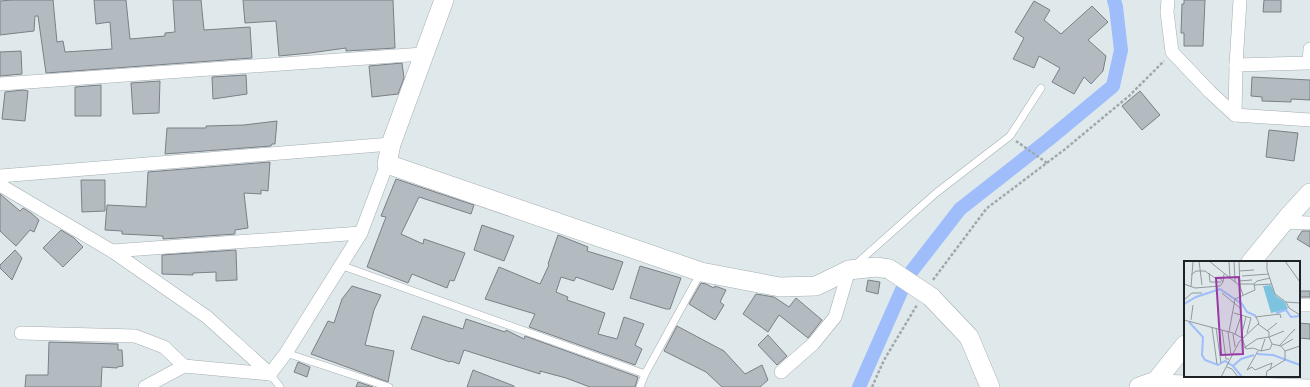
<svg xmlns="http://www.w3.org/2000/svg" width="1310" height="387" font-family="'Titillium Web',sans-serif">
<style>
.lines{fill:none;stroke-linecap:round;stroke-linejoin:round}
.canal{stroke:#9ebdfa;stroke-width:14}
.building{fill:#b3bac0;stroke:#7a8086}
.lane-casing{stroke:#a5adb1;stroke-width:8}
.street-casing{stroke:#a5adb1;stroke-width:14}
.secondary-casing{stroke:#a5adb1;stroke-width:20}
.path{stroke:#a1a8ab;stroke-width:2.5;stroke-dasharray:3 2;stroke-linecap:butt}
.lane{stroke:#fff;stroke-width:7}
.street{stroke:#fff;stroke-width:13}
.secondary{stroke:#fff;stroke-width:19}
.secondary-bridge-casing{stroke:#a5adb1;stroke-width:20;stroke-linecap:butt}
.secondary-bridge{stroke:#fff;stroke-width:19}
.inset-river{fill:none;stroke:#9ebdfa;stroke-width:2}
.inset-road{fill:none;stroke:#92999c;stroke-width:1}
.view{fill:#983aa3;fill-opacity:0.15;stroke:#983aa3;stroke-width:2}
.inset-edge{fill:none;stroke:#1f2224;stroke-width:2}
</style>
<rect width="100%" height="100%" fill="#dfe9ec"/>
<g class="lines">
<polyline class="canal" points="859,387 908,276 960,209 1048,140 1113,86 1121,50 1116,7 1114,0"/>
</g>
<g class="building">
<polygon points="12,0 53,0 57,42 63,41 65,52 112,49 110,22 96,24 94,0 126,0 130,39 165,36 165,33 175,32 173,0 201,0 204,30 250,27 252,58 46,73 38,16 35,16 34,31 0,35 0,1"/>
<polygon points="243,0 393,0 395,48 346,51 346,48 310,53 279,56 276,21 245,23"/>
<polygon points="1184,0 1205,0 1203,46 1184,46 1184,33 1181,33 1182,4 1184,4"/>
<polygon points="1264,0 1281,0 1281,12 1263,12"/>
<polygon points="1034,1 1050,10 1044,20 1061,34 1092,6 1108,22 1088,40 1106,56 1103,71 1091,84 1084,77 1074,94 1052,82 1060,68 1039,56 1034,68 1013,59 1024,38 1015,32"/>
<polygon points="21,51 22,74 0,76 0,52"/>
<polygon points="402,63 404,78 398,94 372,97 369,66"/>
<polygon points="246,75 247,94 213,99 212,77"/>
<polygon points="1252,77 1310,80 1310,100 1291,99 1291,102 1262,101 1262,97 1251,96"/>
<polygon points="160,81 159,113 133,114 131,83"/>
<polygon points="101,85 101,116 75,116 75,87"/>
<polygon points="23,90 28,91 25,121 2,119 5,92"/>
<polygon points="1140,91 1160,115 1142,130 1122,106"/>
<polygon points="277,121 275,144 272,144 271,146 165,154 167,128 206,128 206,126 244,125"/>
<polygon points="1269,130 1298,133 1294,161 1266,157"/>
<polygon points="270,162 268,191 261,190 261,194 244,193 248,228 235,230 235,234 163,239 163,236 122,234 122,231 105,230 107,205 146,207 148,172"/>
<polygon points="396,179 474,205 471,214 419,197 401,234 423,244 424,239 465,253 454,281 450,280 447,288 412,274 408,283 367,267 386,217 381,216"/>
<polygon points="81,180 105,180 105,211 82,212"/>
<polygon points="0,194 20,211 23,208 31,213 39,220 34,232 30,230 16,246 0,231"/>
<polygon points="482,225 514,236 504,261 474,250"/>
<polygon points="61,230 74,238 83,247 63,267 43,248"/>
<polygon points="1302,231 1310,231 1310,247 1297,239"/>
<polygon points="558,235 588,247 587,251 623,262 613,290 576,277 574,281 561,277 556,292 568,297 567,300 605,313 598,334 617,339 624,317 644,324 635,345 642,349 635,365 529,327 535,314 485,299 499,267 540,284 549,265 548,264"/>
<polygon points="15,250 22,258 12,280 0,268 0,265"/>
<polygon points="236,250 237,280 216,281 216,272 193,273 193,275 162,274 162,255"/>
<polygon points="640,266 681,278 670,309 666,309 630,298"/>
<polygon points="868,280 880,282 878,294 866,291"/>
<polygon points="701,283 706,284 714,288 715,286 726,290 720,302 724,305 715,320 689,304"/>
<polygon points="352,286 381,295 374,310 365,345 394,351 388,382 311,354 328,321 334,323 342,299"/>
<rect x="1299" y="291" width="11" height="6"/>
<polygon points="756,294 774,297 789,307 796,298 822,320 808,338 779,315 768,332 743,314"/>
<polygon points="423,316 463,329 466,319 505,332 506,330 524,339 525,336 638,377 635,387 590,387 566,378 540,371 540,374 464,350 459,364 451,361 450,362 411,349"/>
<polygon points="1299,323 1310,324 1310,339 1299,338"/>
<polygon points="677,326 724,351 745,374 762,365 768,380 760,387 722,387 706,372 664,351"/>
<polygon points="768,335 787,356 777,365 758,345"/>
<polygon points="49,342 118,344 118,350 122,350 123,366 117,367 117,368 102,367 101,387 25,387 26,375 48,375"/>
<polygon points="298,362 310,367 307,377 294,372"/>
<polygon points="473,370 514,386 514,387 467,387"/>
<polygon points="358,382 373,387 356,387"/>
</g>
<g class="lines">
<g class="lane-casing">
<g id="lane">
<polyline points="340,265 645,374"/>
<polyline points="855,265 936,193 1010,136 1041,88"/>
<polyline points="286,353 389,387"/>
<polyline points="270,374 280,387"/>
<polyline points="640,387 645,374 700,274"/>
</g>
</g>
<g class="street-casing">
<g id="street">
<polyline points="1168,0 1167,12 1172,52 1210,92 1235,115 1310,120"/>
<polyline points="1236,65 1240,0"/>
<polyline points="0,84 423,54"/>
<polyline points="1235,115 1236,65 1309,63 1310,49"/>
<polyline points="0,176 391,144"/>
<polyline points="0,185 112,251 207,317 270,374"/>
<polyline points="1283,222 1310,223"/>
<polyline points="112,251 361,233"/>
<polyline points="1299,305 1310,305"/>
<polyline points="21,333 135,336 164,347 184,366"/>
<polyline points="781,372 813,344 835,317 849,270"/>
<polyline points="1156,381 1310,386"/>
<polyline points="145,387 184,366 270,374 286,353 361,233 387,164"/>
</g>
</g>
<g class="secondary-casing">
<g id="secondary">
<polyline points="444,0 391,144 387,164 701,272 780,287 816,286 849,270 876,267 889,269"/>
<polyline points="1251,262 1288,217 1310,193"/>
<polyline points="931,297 969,337 990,387"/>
<polyline points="1139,387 1156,381 1185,345"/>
</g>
</g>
<g class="path">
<polyline points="1016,141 1047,163"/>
<polyline points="933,280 987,208 1064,150 1129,96 1164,61"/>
<polyline points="872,387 884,360 917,305"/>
</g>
<use href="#lane" class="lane"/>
<use href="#street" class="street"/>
<use href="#secondary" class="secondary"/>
<g class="secondary-bridge-casing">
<polyline id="secondary-bridge" points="889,269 931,297"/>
</g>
<use href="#secondary-bridge" class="secondary-bridge"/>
</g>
<g transform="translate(1184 261)">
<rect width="116" height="116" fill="#dfe9ec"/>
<path d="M87 24 92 35 101 41 104 48 87 52 79 25Z" fill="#7dc3de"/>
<path class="inset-river" d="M0 43 12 36 36 28 58 43 63 51 72 55M92 52 102 49 107 56 116 55M5 61 19 76 18 94 21 99 34 104 41 100 49 105 58 116M73 93 89 94 116 104M49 105 57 98 70 94"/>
<path class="inset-road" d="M15 0 18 24M25 0 56 25 59 34M45 0 46 18M50 0 51 21M55 0 56 25M83 0V9L91 33 102 41 116 42M101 0 116 21M55 10 70 9M25 12 26 21H37M7 14 12 10H21L31 17H36L39 21M58 15 85 13M55 20 68 19M0 23 11 27 36 25 39 21 40 13M55 23H70M70 24 88 23M7 26 9 1M38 32 56 47M0 39 8 32H18M102 41 105 47 116 54M50 52 67 57 63 72M71 56 96 53 97 57M0 59 49 72 58 77 62 88 69 87 77 90 86 88 88 83 97 85 101 90M7 59 9 44M74 63 85 71V76L100 70M28 66 33 103M32 67 37 102M38 69 42 98H45M83 70 93 62M44 71 47 94M45 71 51 38 71 29 70 23 73 20 86 17M49 73 51 86M51 73 57 55M57 76 62 56M95 85 111 68M97 85 109 78M60 87 73 78 85 76 88 83M74 90 63 109 68 106 71 109 88 102 86 109M77 90 81 78M43 106 48 108 54 116M37 116 55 81 75 62 72 56M82 116 83 110 101 99V90L116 85"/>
<path class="view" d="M55 16 59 93 37 94 32 17Z"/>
<rect width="116" height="116" class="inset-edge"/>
</g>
</svg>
